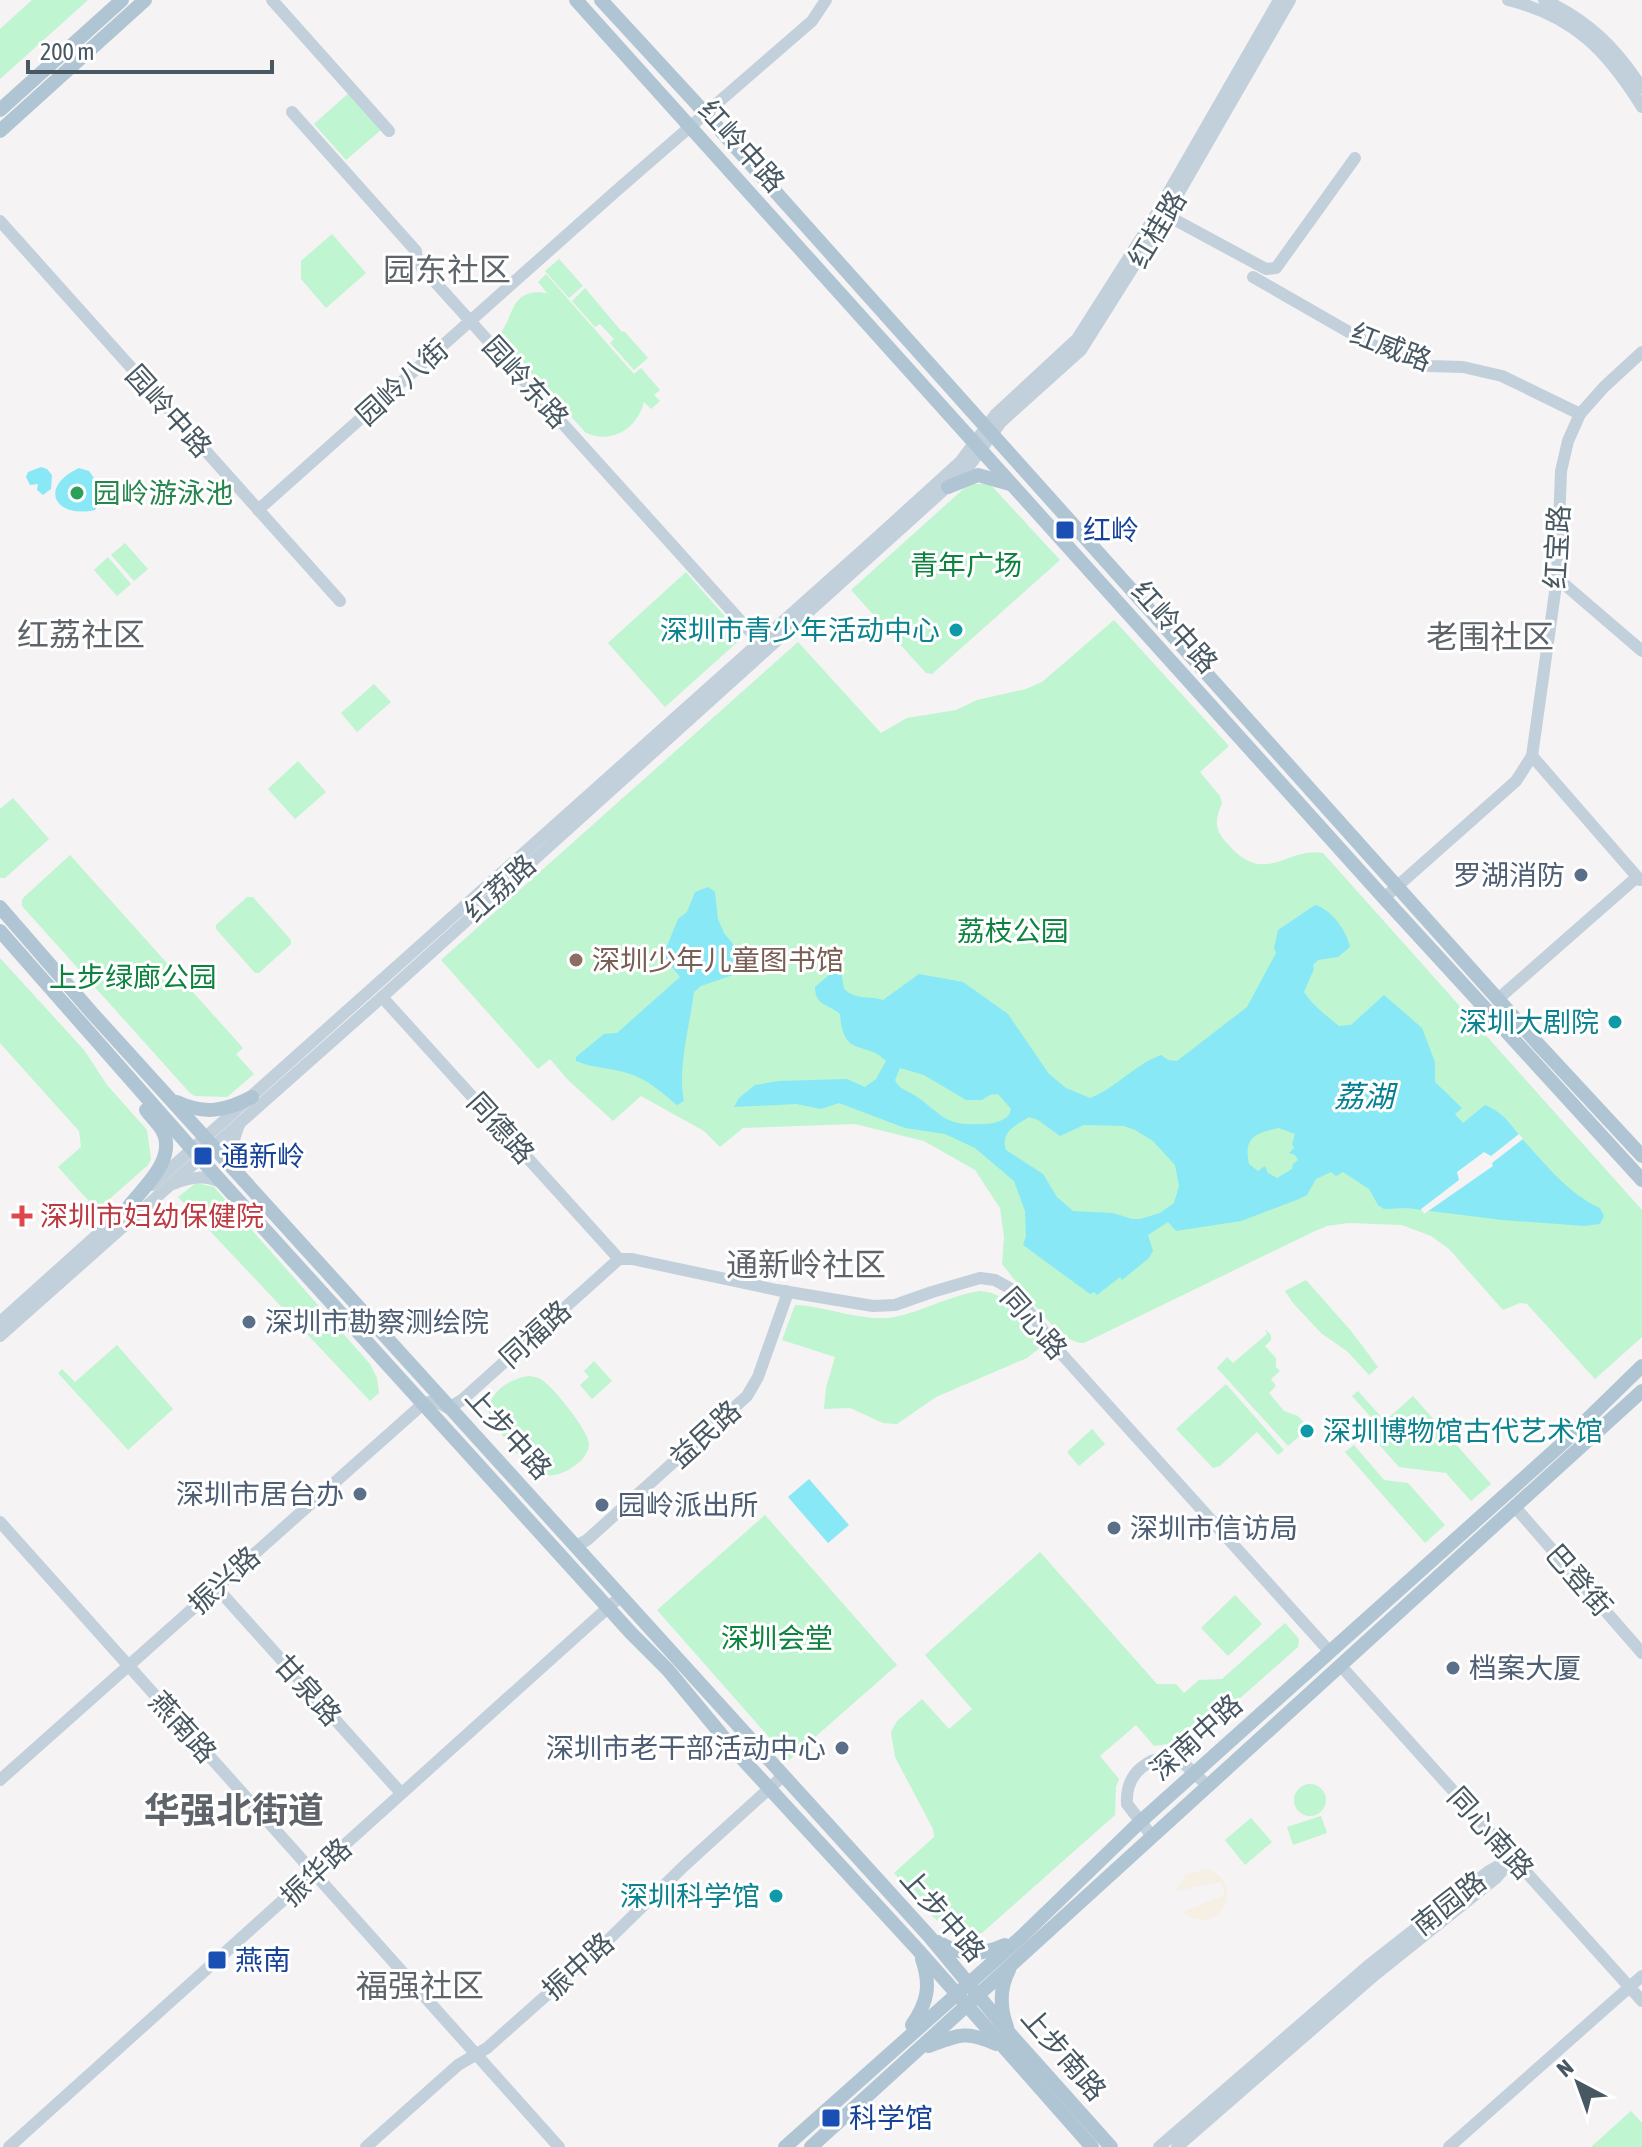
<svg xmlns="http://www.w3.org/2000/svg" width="1642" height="2147" font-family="'Asap Condensed','Noto Sans SC',sans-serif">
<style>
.green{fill:#bff5d0}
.sand{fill:#f6efe3}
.water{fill:#88e8f6;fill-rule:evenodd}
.pier{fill:#f5f3f3}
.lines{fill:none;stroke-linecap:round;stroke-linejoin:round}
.secondary{stroke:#c2d0db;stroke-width:12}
.primary{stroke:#b0c5d3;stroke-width:14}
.leisure-dot{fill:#2e9e5b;stroke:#fff;stroke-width:3}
.transit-dot{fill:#1a4fb4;stroke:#fff;stroke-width:3}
.culture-dot{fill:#0f9aa8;stroke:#fff;stroke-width:3}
.service-dot{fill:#5c6f8a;stroke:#fff;stroke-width:3}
.education-dot{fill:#8d6e63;stroke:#fff;stroke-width:3}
.health-dot{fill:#e0444e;stroke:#fff;stroke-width:3}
.labels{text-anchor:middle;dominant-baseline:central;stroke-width:6;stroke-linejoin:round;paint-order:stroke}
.street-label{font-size:28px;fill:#485863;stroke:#fff}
.leisure-label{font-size:28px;fill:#27864d;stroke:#fff;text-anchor:start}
.transit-label{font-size:28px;fill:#164399;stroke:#fff;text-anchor:start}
.park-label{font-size:28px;fill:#0e823f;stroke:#fff}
.culture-label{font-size:28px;fill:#0d838f;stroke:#fff;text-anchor:end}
.service-label{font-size:28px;fill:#4e5e75;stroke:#fff;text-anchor:start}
.education-label{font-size:28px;fill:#785e54;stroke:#fff;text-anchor:start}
.health-label{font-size:28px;fill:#be3a42;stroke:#fff;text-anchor:start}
.water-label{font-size:30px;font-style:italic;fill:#048093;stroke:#fff}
.quarter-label{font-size:32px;fill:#5e6469;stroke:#fff}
.district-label{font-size:36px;font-weight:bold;fill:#5e6469;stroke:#fff}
</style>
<rect width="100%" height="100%" fill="#f5f3f3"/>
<g class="green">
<polygon points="32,0 88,0 0,79 0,29"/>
<polygon points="350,92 382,129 346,160 314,124"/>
<polygon points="332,234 366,273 326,308 301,279 301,261"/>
<polygon points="559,259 583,286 569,298 545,271"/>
<path d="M546 274 634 374 641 368 660 390 654 395 660 401 651 409 644 402C637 429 612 444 586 433L497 336C516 320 507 287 547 293L538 282Z"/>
<polygon points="585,288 622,332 624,331 648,358 634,370 610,343 614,339 600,324 595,327 572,301"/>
<polygon points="969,484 990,484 1060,560 932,674 926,673 851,590"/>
<polygon points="125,543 148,569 134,581 111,555"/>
<polygon points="108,557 131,584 117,596 94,570"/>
<polygon points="686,572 743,637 665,707 608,643"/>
<path d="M1114 620 1229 746 1200 772 1220 796 1222 803C1216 819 1213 827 1226 842 1265 889 1286 846 1323 853L1642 1210V1337L1595 1379 1527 1304 1520 1303 1503 1310 1449 1249 1431 1236 1402 1225 1348 1223 1327 1226 1315 1231 1084 1343C1058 1344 1019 1284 1002 1264L1004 1237 1000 1208 975 1170 924 1141 855 1124 743 1128 720 1147 704 1131 641 1096 613 1121 568 1080 550 1059 538 1069 441 960 798 642 881 733 907 718 956 710 977 700 1026 689 1042 682Z"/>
<polygon points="374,684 391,702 357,732 341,713"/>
<polygon points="298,761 326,792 295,819 268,789"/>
<polygon points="13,798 49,839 5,878 0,878 0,809"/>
<polygon points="70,855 243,1048 236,1054 254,1074 227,1097 195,1096 190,1093 22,906 22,899"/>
<polygon points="247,897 253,897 291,940 291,944 259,973 255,973 216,929 216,925"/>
<polygon points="0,958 84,1050 107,1085 147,1130 151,1159 148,1165 97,1210 58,1167 81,1147 79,1131 0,1043"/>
<polygon points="196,1183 214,1187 370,1364 377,1378 379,1393 370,1401 178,1197"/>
<polygon points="1306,1280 1351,1331 1378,1367 1369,1375 1348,1352 1321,1333 1293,1303 1285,1291"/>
<path d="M980 1291C1011 1293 1026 1322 1042 1346L1027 1358 936 1397 897 1424 883 1423 850 1408 824 1409 826 1388 835 1357 782 1340 795 1305C826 1306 865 1323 895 1317 924 1311 950 1295 980 1291Z"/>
<polygon points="1265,1329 1271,1335 1271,1340 1265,1346 1276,1358 1276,1367 1280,1371 1271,1379 1276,1386 1269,1393 1284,1411 1298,1416 1309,1428 1288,1446 1217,1368 1227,1357 1233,1363 1267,1334"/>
<polygon points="117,1345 173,1409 128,1450 58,1373 62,1369 75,1382"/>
<polygon points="594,1361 612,1381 592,1399 580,1385 589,1377 584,1371"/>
<path d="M530 1376C534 1377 538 1377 542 1380 553 1387 590 1432 589 1445 587 1464 556 1481 539 1474 525 1467 503 1435 492 1422 480 1398 507 1378 530 1376Z"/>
<polygon points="1226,1384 1284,1450 1278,1455 1257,1432 1220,1466 1213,1468 1176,1429"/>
<polygon points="1358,1391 1385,1421 1413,1396 1491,1484 1471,1501 1446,1473 1399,1467 1368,1432 1377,1424 1352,1396"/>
<polygon points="1092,1429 1105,1444 1079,1466 1067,1452"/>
<polygon points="1354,1445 1384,1480 1408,1483 1445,1525 1425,1543 1345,1452"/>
<polygon points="765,1515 897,1665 789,1760 657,1610"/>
<path d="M1040 1552 1157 1684H1176L1184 1693 1199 1680 1222 1679 1285 1623 1299 1639 1298 1647 1186 1746 1175 1743 1154 1746 1136 1725 1100 1756 1119 1779 1116 1787 1115 1815 982 1933C943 1942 917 1898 894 1873L934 1837 933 1829 895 1757 891 1732 897 1721 922 1699 949 1729 972 1709 925 1655Z"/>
<polygon points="1235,1595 1262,1624 1228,1656 1201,1628"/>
<circle cx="1310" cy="1800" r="16"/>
<polygon points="1321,1816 1327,1833 1293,1845 1287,1827"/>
<polygon points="1251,1818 1272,1842 1245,1865 1225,1840"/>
<polygon points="1631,2111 1642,2123 1642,2147 1591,2147"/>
</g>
<path class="sand" d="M1206 1869C1250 1882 1218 1941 1183 1912L1225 1895 1221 1882 1176 1891 1187 1874Z"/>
<g class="water">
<polygon points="41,467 47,469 52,475 51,489 43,495 37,490 38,484 30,485 26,477 28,472"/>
<path d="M79 468 89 471C98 483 105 497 95 510 53 519 39 486 79 468Z"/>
<path d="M708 887 715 892 718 919 724 933 733 944 741 967 736 974 701 986 694 992C690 1024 677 1070 684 1101L677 1105C661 1092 648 1079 627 1073 611 1068 592 1068 576 1061V1057L604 1034 617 1033 680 977 663 956 678 919 687 912 695 892Z"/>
<path d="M1315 905C1331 909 1347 931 1350 947L1338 957 1318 960 1313 965 1314 969 1304 992C1314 1007 1326 1015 1339 1026L1351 1025 1384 995 1422 1028 1435 1062V1082L1462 1108 1455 1114 1463 1123 1485 1105C1506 1114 1511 1126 1525 1142 1548 1167 1569 1194 1600 1208L1604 1216 1600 1224 1584 1226 1502 1220 1407 1208 1384 1209 1378 1205 1369 1189 1343 1172 1336 1176 1331 1172 1316 1179 1307 1195 1299 1199 1241 1221 1176 1231 1168 1222 1148 1235 1153 1251 1149 1258 1122 1280 1120 1277 1097 1295 1094 1292 1090 1294 1023 1245 1026 1236 1025 1211 1014 1181 975 1148 945 1134 905 1128 839 1103 821 1109 796 1104 734 1107 739 1098 755 1085 778 1081 847 1079 865 1087 876 1079 886 1061C866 1040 843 1059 840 1014 829 1004 815 1006 815 987L836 969 841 971 844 989C857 1001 868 995 883 1000L919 974 963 982 1008 1014 1049 1074 1066 1088 1090 1098C1116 1088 1134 1065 1161 1055L1168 1060 1177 1061 1247 1007 1276 953 1274 948 1278 930ZM900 1068 924 1075 966 1100H982L990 1095 998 1094 1011 1109 1009 1115C1001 1123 991 1124 980 1124 942 1126 942 1113 914 1095 906 1090 899 1089 895 1080ZM1029 1117 1038 1120 1060 1136 1084 1125 1124 1126 1135 1130 1153 1141 1175 1165 1179 1186 1174 1203 1160 1213 1140 1219H1132L1113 1213 1073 1211 1057 1197 1043 1174 1006 1150C1000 1132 1016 1125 1029 1117ZM1279 1128 1295 1134 1292 1144 1294 1148 1289 1153 1295 1155 1298 1160 1293 1164 1292 1169 1277 1178 1268 1173 1265 1166 1258 1171 1249 1164C1243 1137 1256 1133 1279 1128Z"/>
<polygon points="809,1479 849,1525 828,1543 788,1497"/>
</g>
<polygon class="pier" points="1519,1134 1523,1139 1492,1163 1493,1166 1424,1214 1421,1209 1459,1180 1457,1172 1484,1152 1491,1156"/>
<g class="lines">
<g class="secondary">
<polyline points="272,0 389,131"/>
<path d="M1508 0C1574 16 1607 51 1642 107"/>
<path d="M1544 0C1588 20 1616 48 1642 88"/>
<polyline points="292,112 416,251 417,262 765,648"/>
<polyline points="1166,215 1266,269 1276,268 1355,158"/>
<polyline points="0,221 340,601"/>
<polyline points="1253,277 1368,343 1428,366 1463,367 1502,376 1580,414"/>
<polyline points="258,510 615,192 812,21 826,0"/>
<polyline points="1557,578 1642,651"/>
<polyline points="1532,756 1640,880"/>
<polyline points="1384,898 1516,781 1532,756 1557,578 1561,471 1568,441 1580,414 1604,387 1642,352"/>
<polyline points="382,997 619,1259"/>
<polyline points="1498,999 1637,877"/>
<path d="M237 1172C230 1154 232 1142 239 1125"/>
<path d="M173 1184C190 1177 207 1174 224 1184"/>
<polyline points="152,1185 873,541 960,462 995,415 1077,339 1152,221 1279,0"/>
<polyline points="619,1259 632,1259 777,1290 873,1306 895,1305 932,1292 980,1278 995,1280 1013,1290 1058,1350 1330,1652"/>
<polyline points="0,1322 136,1200"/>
<polyline points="0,1336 382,997 967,469 1001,422 1081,350 1166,215 1290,0"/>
<polyline points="450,1407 462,1400 619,1259"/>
<polyline points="1515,1507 1642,1653"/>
<polyline points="0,1522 559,2147"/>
<polyline points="576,1546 587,1540 747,1396 758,1377 786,1298 785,1291"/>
<polyline points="216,1587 401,1793"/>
<polyline points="1341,1666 1642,2001"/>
<polyline points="0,1780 424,1403 435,1401 448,1408"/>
<path d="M1152 1836 1127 1804C1125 1773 1150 1753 1179 1759L1207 1785"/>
<polyline points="9,2147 621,1596"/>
<polyline points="366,2147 458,2065 487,2048 603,1945 685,1865 783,1776"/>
<polyline points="1159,2147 1369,1965 1489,1871 1513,1858"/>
<polyline points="1177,2147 1376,1974 1496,1878 1509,1863"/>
<polyline points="1449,2147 1642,1976"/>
</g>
<g class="primary">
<path d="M576 0 1384 898C1470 992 1557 1086 1642 1180"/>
<polyline points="601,0 695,102 1538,1044 1642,1156"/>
<polyline points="0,110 122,0"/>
<polyline points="0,131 145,0"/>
<polyline points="948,487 978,475 1010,484"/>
<polyline points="0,907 93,1014 929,1936 1011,2035 1111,2147"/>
<polyline points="0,931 199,1157 631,1633 668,1670 735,1751 919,1951 1092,2147"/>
<path d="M177 1102C205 1115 226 1111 252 1097"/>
<path d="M129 1206C144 1187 178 1158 162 1130 158 1123 151 1117 146 1110"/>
<path d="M938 1942C961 1956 980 1956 1005 1945"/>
<path d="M912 2025C928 2002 931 1985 922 1959"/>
<path d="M1007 2027C1000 2008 999 1989 1009 1970"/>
<path d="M929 2046C958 2035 966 2030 996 2044"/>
<polyline points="785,2147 1020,1938 1140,1822 1564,1442 1642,1366"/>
<polyline points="811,2147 1642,1391"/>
</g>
</g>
<circle class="leisure-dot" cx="77" cy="493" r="8"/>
<g class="transit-dot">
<rect x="1055" y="520" width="20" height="20" rx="4"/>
<rect x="193" y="1146" width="20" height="20" rx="4"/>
<rect x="207" y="1950" width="20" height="20" rx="4"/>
<rect x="821" y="2108" width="20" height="20" rx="4"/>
</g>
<g class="culture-dot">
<circle cx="956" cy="630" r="8"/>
<circle cx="1615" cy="1022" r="8"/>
<circle cx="1307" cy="1431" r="8"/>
<circle cx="776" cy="1896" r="8"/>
</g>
<g class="service-dot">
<circle cx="1581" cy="875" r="8"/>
<circle cx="249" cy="1322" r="8"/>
<circle cx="360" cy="1494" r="8"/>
<circle cx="602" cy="1505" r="8"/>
<circle cx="1114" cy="1528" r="8"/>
<circle cx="1453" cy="1668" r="8"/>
<circle cx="842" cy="1748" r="8"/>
</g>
<circle class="education-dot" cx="576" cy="960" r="8"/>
<path class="health-dot" d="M18 1204h8v8h8v8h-8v8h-8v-8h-8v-8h8z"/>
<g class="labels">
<g class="street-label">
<text transform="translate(742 146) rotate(48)">红岭中路</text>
<text transform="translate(1157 229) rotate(-59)">红桂路</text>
<text transform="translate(1391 347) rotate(21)">红威路</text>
<text transform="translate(402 382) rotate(-42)">园岭八街</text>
<text transform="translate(526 382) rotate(48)">园岭东路</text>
<text transform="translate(169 411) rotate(48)">园岭中路</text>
<text transform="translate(1557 547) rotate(-87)">红宝路</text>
<text transform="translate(1175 627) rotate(48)">红岭中路</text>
<text transform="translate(500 888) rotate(-42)">红荔路</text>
<text transform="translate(501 1128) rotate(48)">同德路</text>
<text transform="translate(1034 1323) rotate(49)">同心路</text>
<text transform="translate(535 1334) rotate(-42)">同福路</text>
<text transform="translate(509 1433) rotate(48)">上步中路</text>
<text transform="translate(705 1434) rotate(-42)">益民路</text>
<text transform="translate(224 1580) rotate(-42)">振兴路</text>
<text transform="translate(1579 1580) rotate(49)">巴登街</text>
<text transform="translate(308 1690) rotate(48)">甘泉路</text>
<text transform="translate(183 1727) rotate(48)">燕南路</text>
<text transform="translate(1196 1737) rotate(-42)">深南中路</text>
<text transform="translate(1491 1833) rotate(48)">同心南路</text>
<text transform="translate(316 1872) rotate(-43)">振华路</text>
<text transform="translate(1449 1903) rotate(-38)">南园路</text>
<text transform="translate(943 1915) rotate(49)">上步中路</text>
<text transform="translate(578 1966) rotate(-42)">振中路</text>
<text transform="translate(1064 2054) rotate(49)">上步南路</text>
</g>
<g class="leisure-label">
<text x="93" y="493">园岭游泳池</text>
</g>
<g class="transit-label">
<text x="1083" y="530">红岭</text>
<text x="221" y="1156">通新岭</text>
<text x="235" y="1960">燕南</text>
<text x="849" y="2118">科学馆</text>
</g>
<g class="park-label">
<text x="966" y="565">青年广场</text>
<text x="1013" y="931">荔枝公园</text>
<text x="133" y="977">上步绿廊公园</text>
<text x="777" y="1638">深圳会堂</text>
</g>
<g class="culture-label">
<text x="940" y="630">深圳市青少年活动中心</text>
<text x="1599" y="1022">深圳大剧院</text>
<text x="1323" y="1431" text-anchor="start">深圳博物馆古代艺术馆</text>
<text x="760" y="1896">深圳科学馆</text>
</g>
<g class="service-label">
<text x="1565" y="875" text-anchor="end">罗湖消防</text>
<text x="265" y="1322">深圳市勘察测绘院</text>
<text x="344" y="1494" text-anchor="end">深圳市居台办</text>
<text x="618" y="1505">园岭派出所</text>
<text x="1130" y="1528">深圳市信访局</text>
<text x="1469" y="1668">档案大厦</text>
<text x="826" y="1748" text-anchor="end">深圳市老干部活动中心</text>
</g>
<g class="education-label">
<text x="592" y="960">深圳少年儿童图书馆</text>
</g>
<g class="health-label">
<text x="40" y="1216">深圳市妇幼保健院</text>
</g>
<g class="water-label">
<text x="1364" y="1096">荔湖</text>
</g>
<g class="quarter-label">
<text x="447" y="269">园东社区</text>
<text x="81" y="634">红荔社区</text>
<text x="1490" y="636">老围社区</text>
<text x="806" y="1264">通新岭社区</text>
<text x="420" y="1985">福强社区</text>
</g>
<g class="district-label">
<text x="234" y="1810">华强北街道</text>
</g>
</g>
<g transform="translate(1578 2083) rotate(319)" stroke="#ffffff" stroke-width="6" paint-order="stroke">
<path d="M0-6L14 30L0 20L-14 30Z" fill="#485863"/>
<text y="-12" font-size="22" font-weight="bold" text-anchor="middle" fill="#485863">N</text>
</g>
<path d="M28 60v12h244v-12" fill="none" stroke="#485863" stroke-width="4"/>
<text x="40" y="60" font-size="24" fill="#485863" stroke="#ffffff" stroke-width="6" paint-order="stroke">200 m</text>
</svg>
